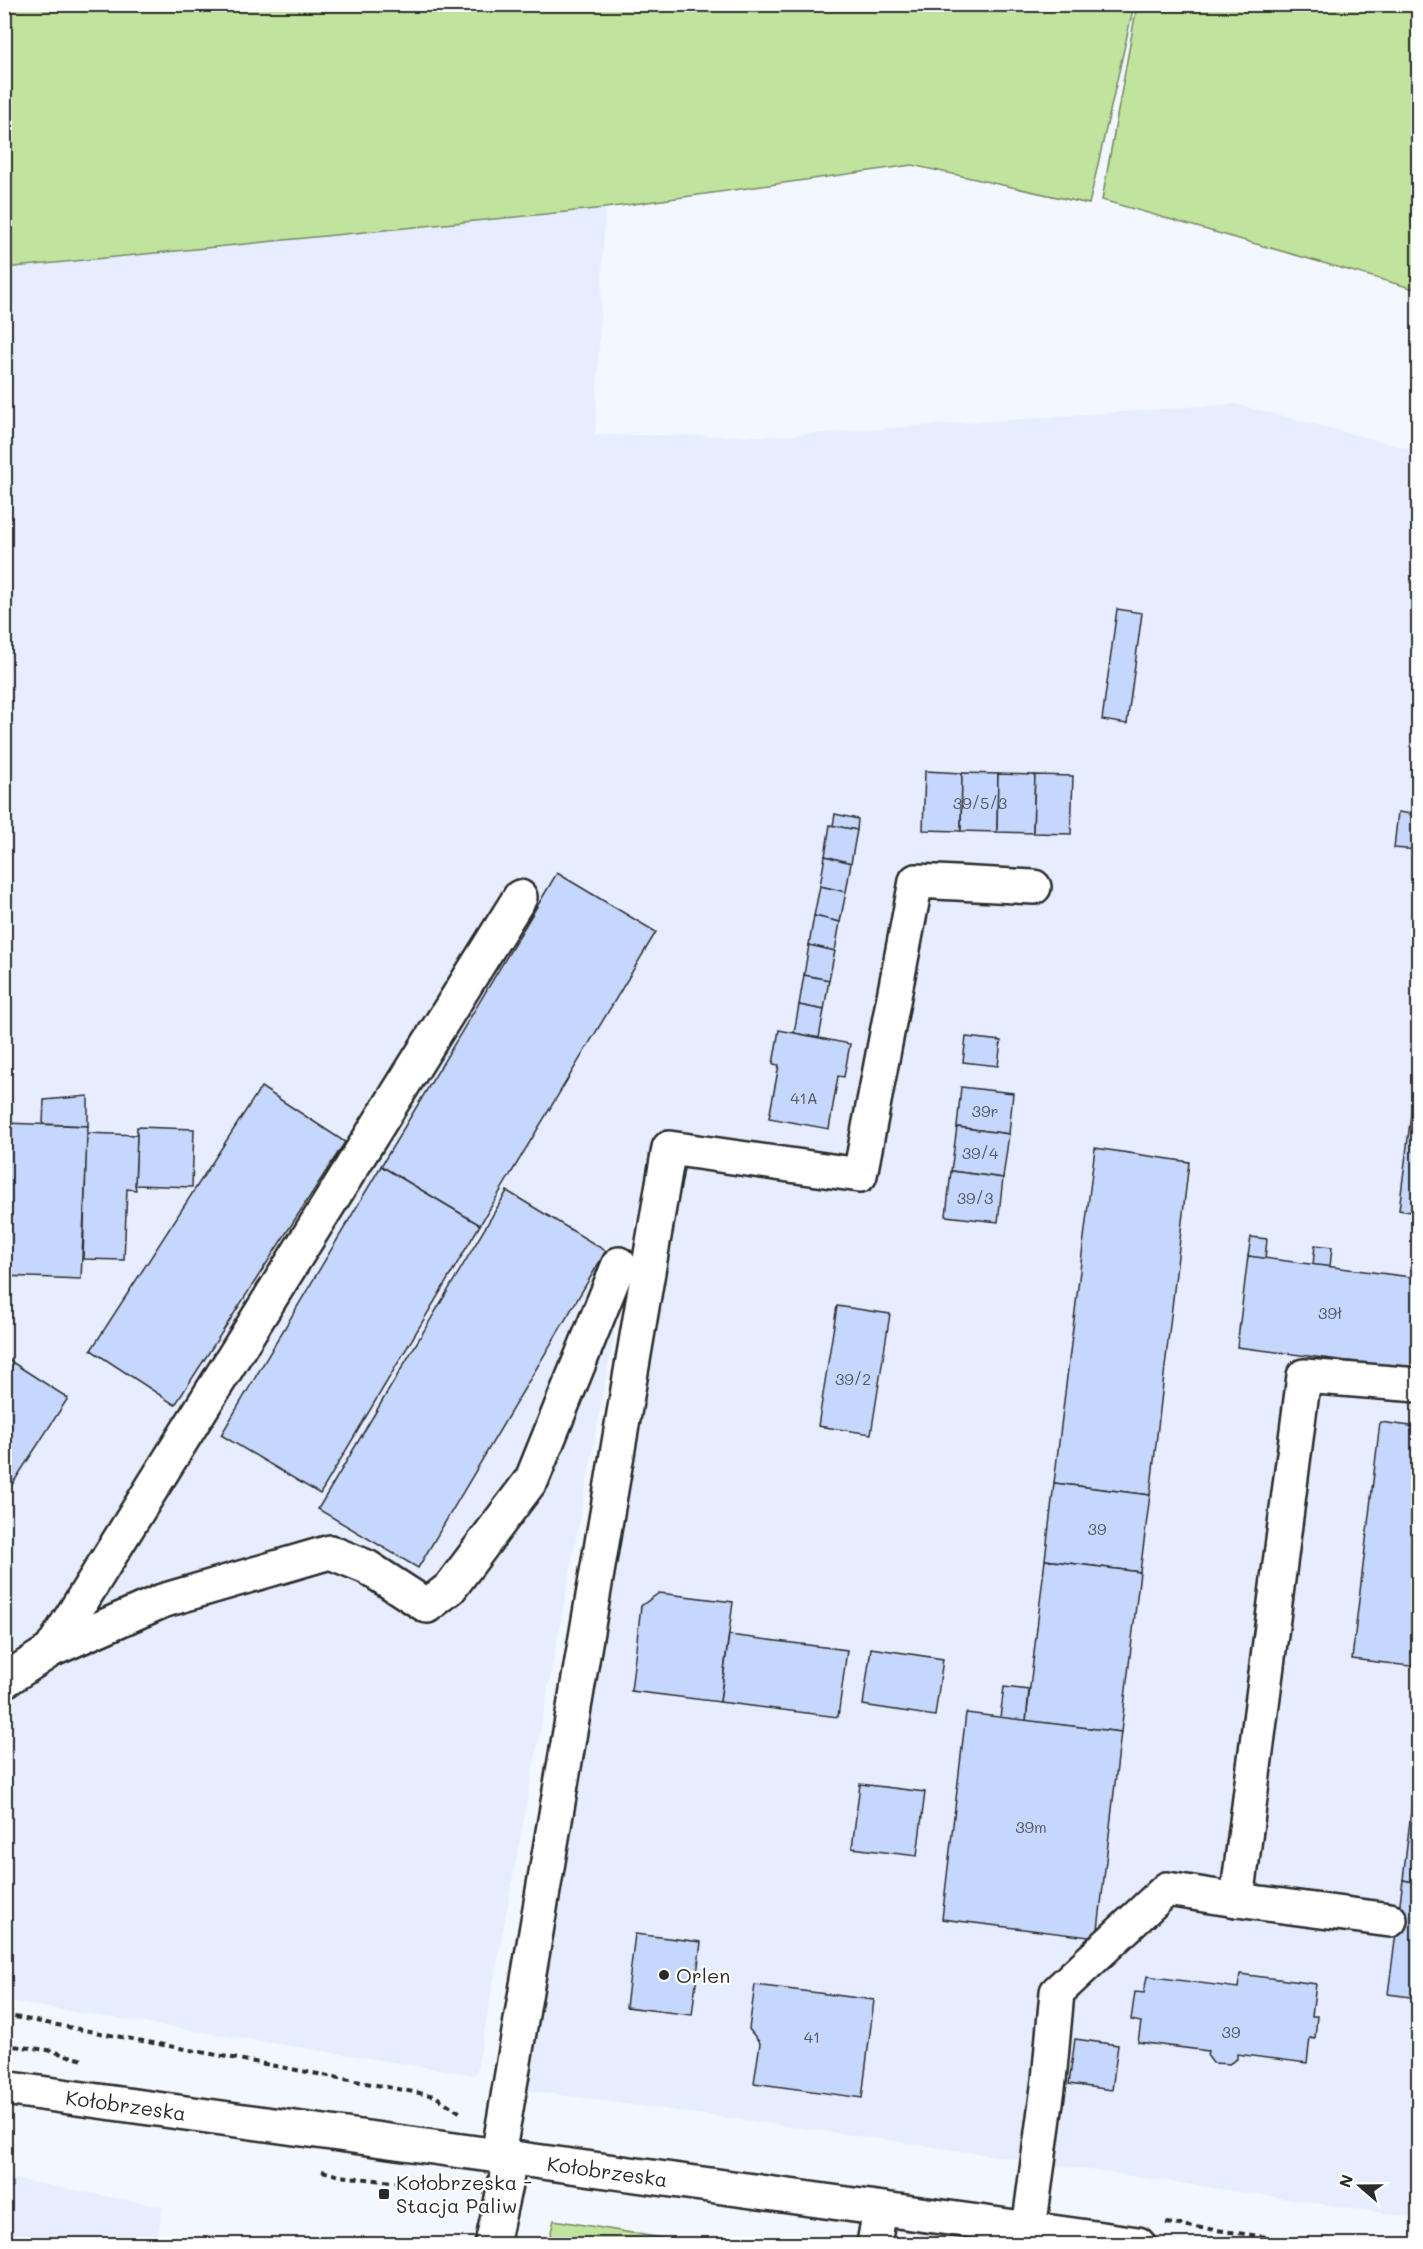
<svg xmlns="http://www.w3.org/2000/svg" width="1423" height="2249" font-family="Mali,sans-serif">
<style>
.built{fill:#e5edfe}
.green{fill:#c0e49e;stroke:#768864;stroke-width:1.5}
.building{fill:#c5d7fd;stroke:#2b2b2b;stroke-width:1.5}
.lines{fill:none;stroke-linecap:round;stroke-linejoin:round}
.minor-casing{stroke:#2b2b2b;stroke-width:38}
.major-casing{stroke:#2b2b2b;stroke-width:38}
.path{stroke:#2b2b2b;stroke-width:4;stroke-dasharray:6 4.5;stroke-linecap:butt}
.minor{stroke:#fff;stroke-width:33}
.major{stroke:#fff;stroke-width:33}
.poi-dot{fill:#2b2b2b;stroke:#fff;stroke-width:2}
.labels{text-anchor:middle;dominant-baseline:central;stroke-width:4.5;stroke-linejoin:round;paint-order:stroke}
.number-label{font-size:16px;fill:#525660}
.poi-label{font-size:20px;fill:#2b2b2b;stroke:#fff;text-anchor:start}
.street-label{font-size:20px;fill:#2b2b2b;stroke:#fff}
</style>
<rect width="100%" height="100%" fill="#f3f7ff"/>
<filter id="ink" filterUnits="userSpaceOnUse"><feTurbulence type="fractalNoise" baseFrequency=".0167" numOctaves="2"/><feDisplacementMap in="SourceGraphic" scale="12" xChannelSelector="R" yChannelSelector="G"/><feConvolveMatrix kernelMatrix="1 2 1 2 8 2 1 2 1" color-interpolation-filters="sRGB"/></filter>
<g filter="url(#ink)">
<g class="built">
<polygon points="605,208 595,435 780,436 1235,404 1418,451 1418,2218 860,2136 523,2090 673,1222 636,1217 476,2075 5,2001 4,268"/>
<polygon points="5,2177 163,2207 155,2244 5,2244"/>
</g>
<g class="green">
<polygon points="5,4 1134,4 1134,5 1089,204 912,165 605,208 5,268"/>
<polygon points="1137,5 1418,5 1418,290 1102,200"/>
<polygon points="554,2220 698,2244 548,2244"/>
</g>
<g class="building">
<polygon points="1117,609 1142,613 1127,724 1102,720"/>
<polygon points="925,771 962,773 961,831 923,830"/>
<polygon points="962,773 998,774 997,832 961,831"/>
<polygon points="998,774 1035,775 1033,833 997,832"/>
<polygon points="1035,775 1073,776 1071,834 1033,833"/>
<polygon points="1398,812 1418,815 1418,850 1394,848"/>
<polygon points="835,814 858,819 857,830 833,826"/>
<polygon points="830,825 857,830 851,863 825,856"/>
<polygon points="825,856 851,863 846,892 820,886"/>
<polygon points="557,873 656,932 480,1225 381,1166"/>
<polygon points="820,886 846,892 840,922 814,916"/>
<polygon points="814,916 840,922 835,951 809,945"/>
<polygon points="809,945 835,951 829,980 804,975"/>
<polygon points="804,975 829,980 824,1010 799,1005"/>
<polygon points="799,1005 824,1010 819,1038 794,1033"/>
<polygon points="779,1030 850,1044 844,1077 838,1076 829,1129 769,1118 779,1065 773,1064"/>
<polygon points="966,1037 1001,1041 998,1066 963,1062"/>
<polygon points="1418,1058 1418,1213 1399,1210"/>
<polygon points="261,1087 345,1142 175,1405 91,1350"/>
<polygon points="961,1087 1013,1093 1009,1134 957,1127"/>
<polygon points="88,1096 88,1126 43,1124 44,1100"/>
<polygon points="4,1123 88,1126 81,1279 4,1276"/>
<polygon points="137,1127 194,1129 192,1187 135,1185"/>
<polygon points="957,1127 1009,1134 1003,1178 951,1171"/>
<polygon points="87,1133 137,1135 135,1185 136,1190 127,1189 124,1260 83,1259"/>
<polygon points="1095,1148 1189,1162 1150,1495 1054,1483"/>
<polygon points="381,1166 480,1225 320,1494 221,1435"/>
<polygon points="951,1171 1003,1178 998,1222 946,1216"/>
<polygon points="507,1191 606,1251 418,1568 318,1509"/>
<polygon points="1251,1237 1267,1239 1265,1259 1248,1256"/>
<polygon points="1315,1245 1332,1247 1330,1267 1313,1265"/>
<polygon points="1248,1256 1418,1278 1418,1370 1237,1347"/>
<polygon points="837,1306 890,1314 871,1434 818,1426"/>
<polygon points="4,1357 68,1398 4,1497"/>
<polygon points="1380,1422 1418,1427 1418,1667 1352,1659"/>
<polygon points="1054,1483 1150,1495 1140,1572 1045,1560"/>
<polygon points="1045,1560 1140,1572 1121,1732 1026,1721"/>
<polygon points="659,1593 733,1602 720,1702 631,1691 641,1606"/>
<polygon points="729,1635 847,1650 838,1717 720,1702"/>
<polygon points="871,1648 943,1659 935,1716 863,1705"/>
<polygon points="1004,1687 1029,1690 1026,1721 1000,1718"/>
<polygon points="966,1713 1121,1732 1097,1938 942,1919"/>
<polygon points="1418,1751 1418,1883 1403,1880"/>
<polygon points="860,1784 925,1792 917,1856 852,1848"/>
<polygon points="1403,1880 1418,1883 1418,1998 1388,1994"/>
<polygon points="635,1934 701,1942 692,2015 626,2007"/>
<polygon points="1240,1974 1316,1984 1312,2016 1317,2016 1315,2039 1310,2038 1307,2063 1237,2054 1237,2059 1229,2064 1213,2063 1207,2055 1208,2051 1138,2042 1141,2022 1131,2020 1135,1992 1144,1993 1147,1976 1238,1988"/>
<polygon points="755,1985 874,2000 862,2098 754,2083 760,2043 749,2029"/>
<polygon points="1075,2039 1118,2045 1112,2090 1069,2084"/>
</g>
<g class="lines">
<g class="minor-casing">
<g id="minor">
<polyline points="51,1650 162,1601 330,1552 367,1567 427,1606 450,1588 532,1479 619,1264"/>
<polyline points="4,1681 51,1650 520,897"/>
<polyline points="1390,1920 1237,1900 1304,1376 1418,1385"/>
<polyline points="498,2156 669,1148 860,1175 916,881 1034,887"/>
<polyline points="1029,2229 1049,2080 1057,1992 1167,1889 1237,1900"/>
<polyline points="492,2244 511,2157"/>
<polyline points="874,2244 880,2209"/>
</g>
</g>
<g class="major-casing">
<g id="major">
<path id="s1" d="M4 2088 1138 2244"/>
</g>
</g>
<g class="path">
<polyline points="4,2015 435,2096 461,2113"/>
<polyline points="4,2045 48,2050 83,2060"/>
<polyline points="322,2171 340,2176 428,2186"/>
<polyline points="1166,2223 1317,2244"/>
</g>
<use href="#minor" class="minor"/>
<use href="#major" class="major"/>
</g>
</g>
<g class="poi-dot">
<circle cx="664" cy="1975" r="6"/>
<rect x="378" y="2188" width="12" height="12" rx="3"/>
</g>
<g class="labels">
<g class="number-label">
<text x="980" y="802">39/5/3</text>
<text x="804" y="1097">41A</text>
<text x="985" y="1110">39r</text>
<text x="980" y="1152">39/4</text>
<text x="975" y="1197">39/3</text>
<text x="1330" y="1312">39ł</text>
<text x="853" y="1378">39/2</text>
<text x="1097" y="1528">39</text>
<text x="1031" y="1826">39m</text>
<text x="1231" y="2031">39</text>
<text x="812" y="2036">41</text>
</g>
<g class="poi-label">
<text x="676" y="1975">Orlen</text>
<text x="396" y="2182">Kołobrzeska -<tspan x="396" dy="23">Stacja Paliw</tspan></text>
</g>
<g class="street-label">
<text stroke="none"><textPath href="#s1" startOffset="123">Kołobrzeska</textPath></text>
<text stroke="none"><textPath href="#s1" startOffset="609">Kołobrzeska</textPath></text>
</g>
</g>
<rect width="1423" height="2249" fill="none" stroke="#fff" stroke-width="24"/>
<rect x="12" y="12" width="1399" height="2225" fill="none" stroke="#2b2b2b" stroke-width="2" filter="url(#ink)"/>
<g transform="translate(1360 2186) rotate(290)" stroke="#ffffff" stroke-width="4.5" paint-order="stroke">
<path d="M0-4.5L10 22L0 15L-10 22Z" fill="#2b2b2b"/>
<text y="-9" font-size="16" font-weight="bold" text-anchor="middle" fill="#2b2b2b">N</text>
</g>
</svg>
